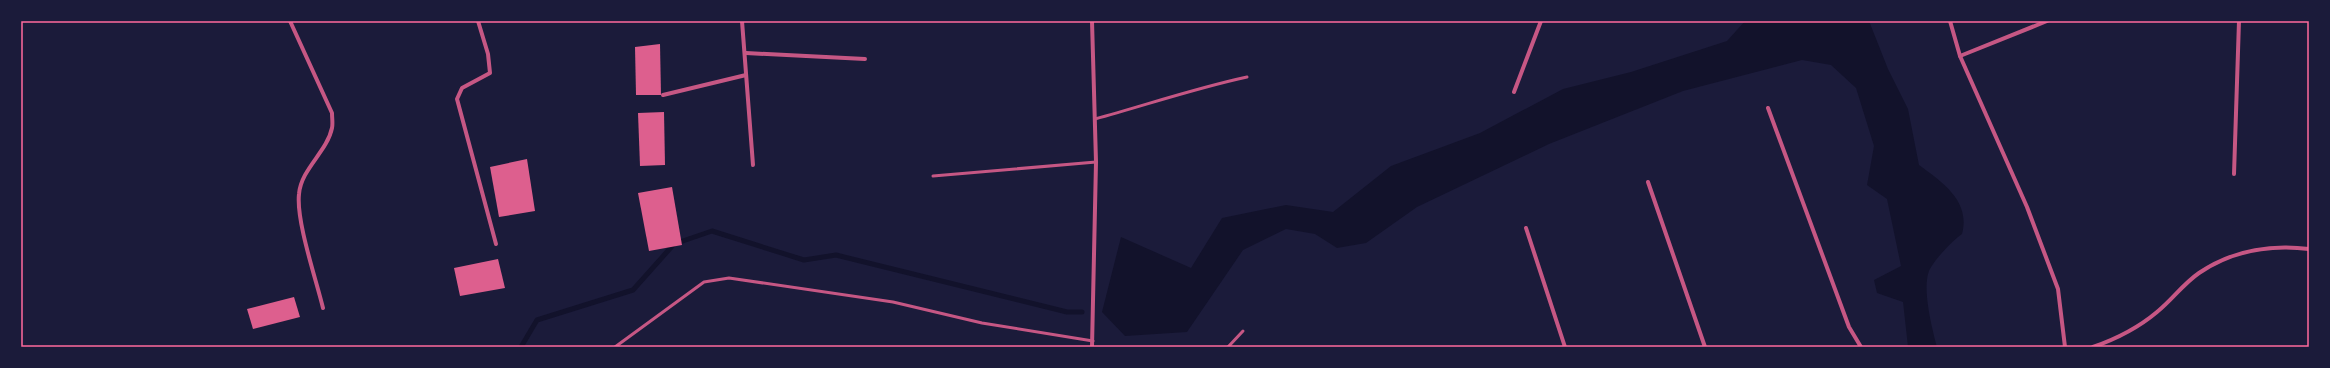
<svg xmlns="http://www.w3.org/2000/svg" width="2330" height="368" font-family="Barlow,sans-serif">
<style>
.water{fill:#12122b}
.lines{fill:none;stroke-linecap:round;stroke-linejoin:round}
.stream{stroke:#12122b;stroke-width:5}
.building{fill:#dd5f8e}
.service{stroke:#c65784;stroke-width:3}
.minor{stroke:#c65784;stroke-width:4}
.neatline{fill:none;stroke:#ff6b9d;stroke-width:1.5}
</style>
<rect width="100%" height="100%" fill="#1b1b3a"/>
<path class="water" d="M1745 21H1869L1888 69 1908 109 1919 165C1942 182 1971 201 1962 234 1952 241 1934 260 1929 271 1922 289 1932 328 1937 347H1908L1903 302 1877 293 1874 280 1901 266 1887 199 1867 185 1874 146 1856 88 1831 65 1802 60 1683 91 1549 144 1417 207 1366 243 1337 248 1315 234 1286 229 1243 250 1187 332 1125 336 1102 312 1121 237 1191 268 1222 218 1286 205 1333 212 1391 166 1480 133 1563 89 1631 72 1727 41Z"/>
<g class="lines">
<polyline class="stream" points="521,347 537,320 633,290 674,244 712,231 804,260 836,255 1067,312 1082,312"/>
</g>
<g class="building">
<polygon points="660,44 661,95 636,95 635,47"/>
<polygon points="664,112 665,165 640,166 638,113"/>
<polygon points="527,159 535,211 499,217 490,167"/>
<polygon points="672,187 682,245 649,251 638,193"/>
<polygon points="498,259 505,288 460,296 454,268"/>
<polygon points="294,297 300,317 253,329 247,309"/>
</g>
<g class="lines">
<g class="service">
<path d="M1095 119C1146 105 1196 88 1247 77"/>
<polyline points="933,176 1096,162"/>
<polyline points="615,347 704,282 729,278 893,302 982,323 1093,341"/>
<polyline points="1228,347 1243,331"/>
</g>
<g class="minor">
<path d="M290 21 332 113C332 118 333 124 332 128 327 152 301 169 299 194 296 221 316 279 323 308"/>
<polyline points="478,21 488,54 490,73 462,88 457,99 496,244"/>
<polyline points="742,21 753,165"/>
<polyline points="1950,21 1960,56 2027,207 2058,289 2065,347"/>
<polyline points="746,53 865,59"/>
<polyline points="1960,56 2047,21"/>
<polyline points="1514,92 1541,21"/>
<polyline points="663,95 746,75"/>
<polyline points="1768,108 1849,327 1861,347"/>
<polyline points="2234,174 2239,21"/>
<polyline points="1648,182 1705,347"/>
<polyline points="1526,228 1565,347"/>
<polyline points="1092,347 1096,162 1092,21"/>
<path d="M2093 347C2116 339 2138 328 2157 312 2172 300 2183 284 2199 273 2233 250 2269 244 2309 249"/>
</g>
</g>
<rect width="2330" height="368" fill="none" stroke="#1b1b3a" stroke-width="44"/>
<rect x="22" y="22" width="2286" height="324" class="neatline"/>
</svg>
